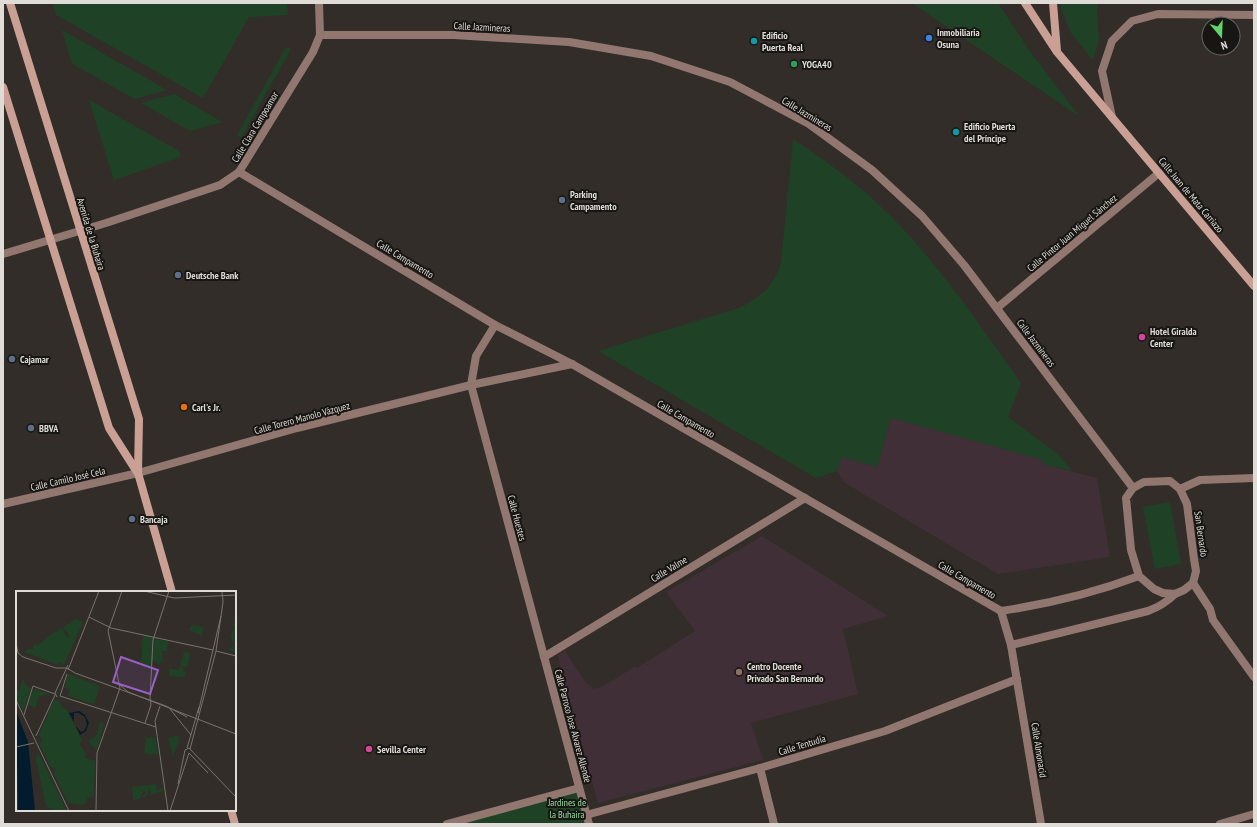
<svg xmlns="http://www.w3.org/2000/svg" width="1257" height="827" font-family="'PT Sans Narrow',sans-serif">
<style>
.education{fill:#412f38}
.green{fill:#1f4226}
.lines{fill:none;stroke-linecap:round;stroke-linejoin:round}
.street{stroke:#927770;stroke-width:8}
.secondary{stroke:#cba094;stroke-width:8}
.shop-dot{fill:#3f7fe0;stroke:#181613;stroke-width:1.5}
.culture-dot{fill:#0f9aa8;stroke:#181613;stroke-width:1.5}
.leisure-dot{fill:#2e9e5b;stroke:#181613;stroke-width:1.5}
.service-dot{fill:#5c6f8a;stroke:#181613;stroke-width:1.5}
.hotel-dot{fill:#d1479c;stroke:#181613;stroke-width:1.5}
.food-dot{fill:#e8710a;stroke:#181613;stroke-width:1.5}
.education-dot{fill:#8d6e63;stroke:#181613;stroke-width:1.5}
.labels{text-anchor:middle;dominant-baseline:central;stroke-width:4;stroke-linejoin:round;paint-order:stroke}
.street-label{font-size:10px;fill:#dfdcd8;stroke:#181613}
.poi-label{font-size:10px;font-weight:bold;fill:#dfdcd8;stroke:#181613;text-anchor:start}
.park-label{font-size:10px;fill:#96dda2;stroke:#181613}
.inset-road{fill:none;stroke:#77736e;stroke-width:1}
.view{fill:#9961c6;fill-opacity:0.15;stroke:#9961c6;stroke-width:2}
.inset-edge{fill:none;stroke:#dfdcd8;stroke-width:2}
</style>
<rect width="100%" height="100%" fill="#322d28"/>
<g class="education">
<polygon points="891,418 1044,460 1043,464 1097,478 1110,557 998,574 845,483 837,471 842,457 877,467"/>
<polygon points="762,536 888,616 843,629 858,694 751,723 763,760 598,803 557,655 565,651 586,683 594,689 603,686 636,666 637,668 695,631 666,592"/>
</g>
<g class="green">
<polygon points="53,3 287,3 288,15 249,17 203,98 56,15"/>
<polygon points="912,3 998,3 1031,53 1080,117"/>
<polygon points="1059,3 1098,3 1097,16 1099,39 1093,60 1071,33"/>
<polygon points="62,30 167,90 135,99 72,64"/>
<polygon points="286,47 291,49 241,138 237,135"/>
<polygon points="174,94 222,122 190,131 141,103"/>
<polygon points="89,100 179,151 181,157 114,180"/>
<path d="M793 139C823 159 853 180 879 205 935 257 977 322 1021 383L1008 417 1058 454 1072 471 1043 464V460L891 418 877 467 842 457 837 471 816 478 598 351 739 308C759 299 775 285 781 263Z"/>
<polygon points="1170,502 1181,564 1155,569 1143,507"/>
<polygon points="579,788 588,824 447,824"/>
</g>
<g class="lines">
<g class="street">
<polyline points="320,35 454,35 569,42 651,56 730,82 809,124 872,170 922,216 964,265 1133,488"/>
<polyline points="1112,117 1102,71 1112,41 1132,21 1158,14 1254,15"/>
<path d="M239 172 495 325 572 364 1001 611C1048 604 1094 593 1139 576"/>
<polyline points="3,254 106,223 220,185 239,172 313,52 320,35 319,3"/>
<polyline points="997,308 1159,173"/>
<polyline points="495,325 476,356 471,385 589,824"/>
<polygon points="1170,481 1180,489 1187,504 1194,559 1196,571 1193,583 1184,590 1175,594 1163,593 1154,589 1139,576 1131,550 1126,498 1133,488 1144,482"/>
<polyline points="1180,489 1200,480 1254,478"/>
<polyline points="3,504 138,473 297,428 471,385 572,364"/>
<polyline points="1193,583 1210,609 1213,620 1254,677"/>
<polyline points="1001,611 1011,645 1041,824"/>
<path d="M1011 645 1148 611C1159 607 1167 602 1175 594"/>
<polyline points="544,657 805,498"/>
<polyline points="760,768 774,824"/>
<polyline points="586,815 760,768 885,731 1017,679"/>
<polyline points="447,824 579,788"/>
<polyline points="1220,824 1254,814"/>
</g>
<g class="secondary">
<polyline points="10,3 139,419 138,473 172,592"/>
<polyline points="1025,3 1057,52 1254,286"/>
<polyline points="1053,3 1057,51"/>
<polyline points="3,87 109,428 137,472"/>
<polyline points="231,810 235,824"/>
</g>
</g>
<circle class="shop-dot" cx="929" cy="38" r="4"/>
<g class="culture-dot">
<circle cx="754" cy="41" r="4"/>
<circle cx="956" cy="132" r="4"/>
</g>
<circle class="leisure-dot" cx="794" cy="64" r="4"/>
<g class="service-dot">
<circle cx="562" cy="200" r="4"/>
<circle cx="178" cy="275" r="4"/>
<circle cx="12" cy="359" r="4"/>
<circle cx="31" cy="428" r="4"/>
<circle cx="132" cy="519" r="4"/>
</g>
<g class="hotel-dot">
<circle cx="1142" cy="337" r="4"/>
<circle cx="369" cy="749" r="4"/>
</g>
<circle class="food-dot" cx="184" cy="407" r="4"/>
<circle class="education-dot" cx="739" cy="672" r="4"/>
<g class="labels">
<g class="street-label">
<text transform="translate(482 27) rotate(3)">Calle Jazmineras</text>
<text transform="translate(807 114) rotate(31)">Calle Jazmineras</text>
<text transform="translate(255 127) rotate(-59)">Calle Clara Campoamor</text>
<text transform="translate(1191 195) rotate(50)">Calle Juan de Mata Carriazo</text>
<text transform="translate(1072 233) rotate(-40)">Calle Pintor Juan Miguel Sánchez</text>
<text transform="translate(91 234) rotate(73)">Avenida de la Buhaira</text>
<text transform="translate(405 259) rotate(31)">Calle Campamento</text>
<text transform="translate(1036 343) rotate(53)">Calle Jazmineras</text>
<text transform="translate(302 418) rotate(-15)">Calle Torero Manolo Vázquez</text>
<text transform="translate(686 419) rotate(30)">Calle Campamento</text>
<text transform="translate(68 479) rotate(-13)">Calle Camilo José Cela</text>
<text transform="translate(517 518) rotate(75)">Calle Huestes</text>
<text transform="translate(1201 534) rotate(82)">San Bernardo</text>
<text transform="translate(669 569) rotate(-31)">Calle Valme</text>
<text transform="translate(967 580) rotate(30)">Calle Campamento</text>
<text transform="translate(573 726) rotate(75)">Calle Parroco Jose Alvarez Allende</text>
<text transform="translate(802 745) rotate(-17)">Calle Tentudía</text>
<text transform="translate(1039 750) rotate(81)">Calle Almonacid</text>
</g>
<g class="poi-label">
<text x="937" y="32">Inmobiliaria<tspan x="937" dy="12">Osuna</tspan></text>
<text x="762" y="35">Edificio<tspan x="762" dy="12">Puerta Real</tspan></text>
<text x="802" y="64">YOGA40</text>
<text x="964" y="126">Edificio Puerta<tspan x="964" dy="12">del Príncipe</tspan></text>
<text x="570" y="194">Parking<tspan x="570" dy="12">Campamento</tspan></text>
<text x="186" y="275">Deutsche Bank</text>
<text x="1150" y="331">Hotel Giralda<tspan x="1150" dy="12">Center</tspan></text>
<text x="20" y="359">Cajamar</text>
<text x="192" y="407">Carl's Jr.</text>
<text x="39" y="428">BBVA</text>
<text x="140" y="519">Bancaja</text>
<text x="747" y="666">Centro Docente<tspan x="747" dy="12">Privado San Bernardo</tspan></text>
<text x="377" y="749">Sevilla Center</text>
</g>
<g class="park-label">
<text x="567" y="802">Jardines de<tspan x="567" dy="12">la Buhaira</tspan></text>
</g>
</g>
<g transform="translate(16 591)">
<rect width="220" height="220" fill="#322d28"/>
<path d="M60 28 67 31 48 74 43 71 42 74 9 61 12 58H17L18 52 21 55 34 44 46 37 51 47 54 45 47 36ZM220 32 218 55 219 62 213 59 217 54 215 44 219 35 215 33ZM176 34 187 36 186 45 173 39ZM127 44 138 47 136 75 125 74ZM139 48 152 50 151 60H146L147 70 142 73 137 68ZM168 61 174 62 172 73 167 72 171 73V76L164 75ZM163 75 170 78 166 80 170 81 168 86 153 85V78L163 79ZM52 83 84 95 78 113 52 105 54 98 49 97ZM7 87 9 94 15 97 7 120 0 106V99L3 100ZM18 98 34 103 23 105 19 117 12 113ZM38 109H43L47 118 50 117 66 150 63 152 70 163 69 167 79 170 78 206 71 207V211L66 214 52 212 38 183 39 178 34 175 24 154 26 149 23 144ZM84 131 88 132 81 159 72 151 81 144ZM162 144 163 149 157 165 152 147ZM139 146 142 164 128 162 130 147ZM22 162 24 165 51 220H39L30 215 20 168ZM0 165 4 192 2 220H0ZM140 193 141 200 146 196 147 200 133 204 136 201 132 199V203L128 207 126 205 131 202 127 200 124 208 117 209 116 196Z" fill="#1f4226"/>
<path d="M0 119 12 151 19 220H2ZM63 120 69 124 73 132 70 140 64 144 60 135 65 141 68 140 71 134 69 126 63 122H58V131L53 122Z" fill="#021b2d"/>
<path class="inset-road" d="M128 0 158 7 220 4M73 26 95 37 197 59M0 52 2 62 7 66 40 77H51L59 82 150 115 171 126M200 60 220 65M52 79 83 0M104 94 112 101 220 143M44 105 140 136M44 105 51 83M41 106 39 102 52 74M0 109 53 220M154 118 175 144M182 122 205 25M8 124 17 95 39 103M139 130 152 220M139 130 144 115M129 132 135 114 134 107 137 49 153 0M20 145 39 104M0 156 18 152M171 157 183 116M174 158 200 60 207 11 206 0M173 162 192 182M162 193 169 159 173 157 220 206M80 220 81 162 104 97 92 40 106 0M154 220 173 162"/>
<path class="view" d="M105 66 142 79 134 103 97 91Z"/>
<rect width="220" height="220" class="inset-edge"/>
</g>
<rect width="1257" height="827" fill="none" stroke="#dfdcd8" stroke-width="8"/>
<g transform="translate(1221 36) rotate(161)"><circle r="19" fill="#181613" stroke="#686562"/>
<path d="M0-3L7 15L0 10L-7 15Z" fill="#63d469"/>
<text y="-6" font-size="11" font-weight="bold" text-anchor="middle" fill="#dfdcd8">N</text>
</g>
</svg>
